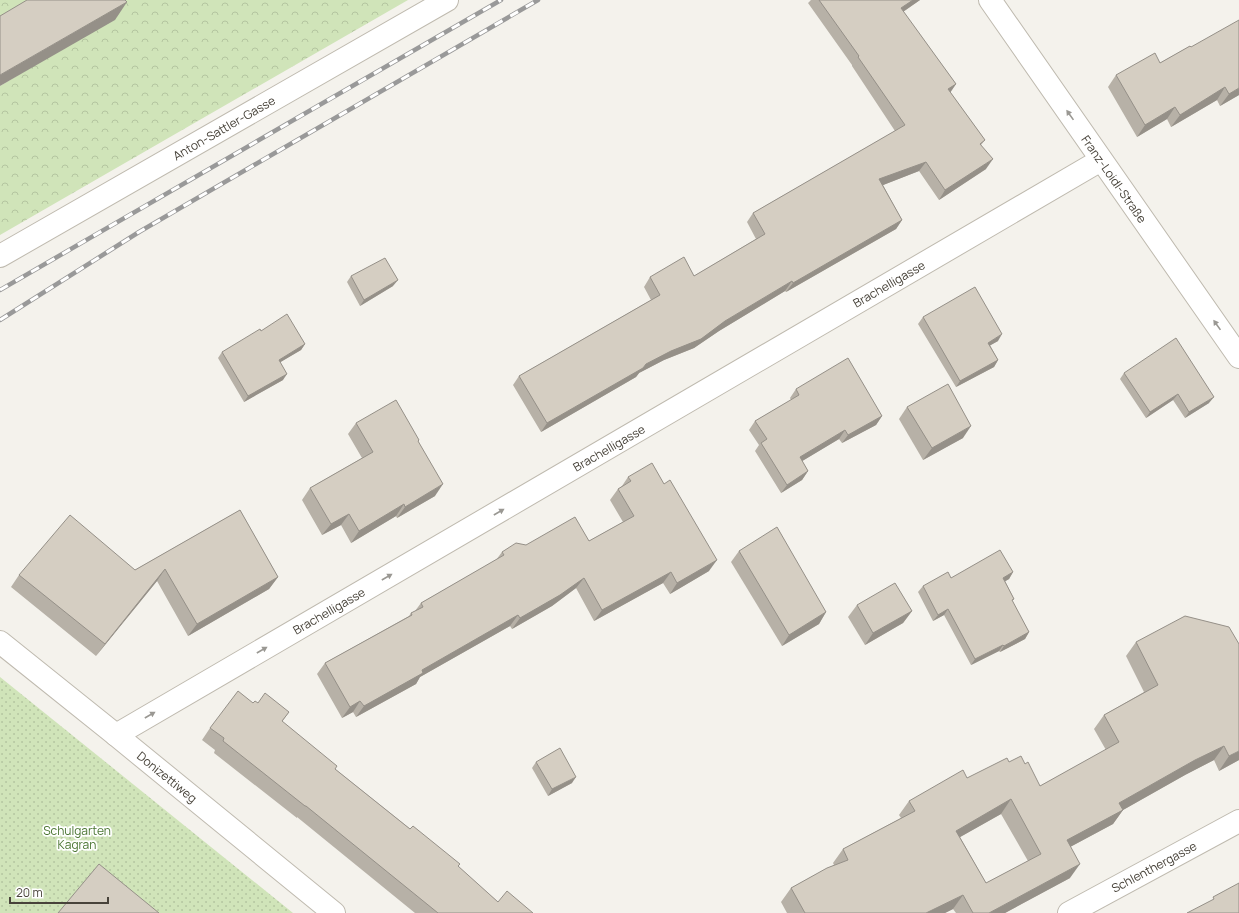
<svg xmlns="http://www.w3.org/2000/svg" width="1239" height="913" font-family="Manrope,sans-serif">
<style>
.forest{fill:url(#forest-crowns)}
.garden{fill:url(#garden-dots)}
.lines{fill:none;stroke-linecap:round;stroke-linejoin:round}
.minor-casing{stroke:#bfbaaf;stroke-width:24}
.minor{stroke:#fff;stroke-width:22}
.rail-casing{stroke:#999;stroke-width:4.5}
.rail{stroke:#fff;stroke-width:3;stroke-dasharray:9;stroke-linecap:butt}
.wall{fill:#b7b1a7;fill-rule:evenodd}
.shaded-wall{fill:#959088}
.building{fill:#d5cec2;stroke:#959088;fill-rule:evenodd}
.oneway{fill:#9a9893}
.labels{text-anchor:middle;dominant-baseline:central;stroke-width:3.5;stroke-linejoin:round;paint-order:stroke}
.street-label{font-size:12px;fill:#48433a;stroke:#fff}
.park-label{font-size:12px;fill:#4a7532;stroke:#fff}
</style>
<defs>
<pattern id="forest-crowns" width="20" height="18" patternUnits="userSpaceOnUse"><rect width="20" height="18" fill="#d0e4b9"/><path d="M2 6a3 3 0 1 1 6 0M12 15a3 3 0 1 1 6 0" fill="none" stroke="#b4c5a0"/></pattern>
<pattern id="garden-dots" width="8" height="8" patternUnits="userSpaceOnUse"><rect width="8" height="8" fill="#d0e4b9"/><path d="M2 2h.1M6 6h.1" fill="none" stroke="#b4c5a0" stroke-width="1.8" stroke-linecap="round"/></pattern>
</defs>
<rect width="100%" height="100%" fill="#f4f2ec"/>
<g class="forest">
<polygon points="0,0 45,0 0,26"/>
<polygon points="103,0 408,0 0,235 0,86 62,49"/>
</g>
<polygon class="garden" points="0,677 293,913 0,913"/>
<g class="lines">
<g class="minor-casing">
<g id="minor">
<polyline points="990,0 1239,357"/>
<polyline points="0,256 447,0"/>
<polyline points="0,642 116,735 334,913"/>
<polyline points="116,735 1101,160"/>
<polyline points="1069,913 1239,821"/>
</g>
</g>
<use href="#minor" class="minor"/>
<g class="rail-casing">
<g id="rail">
<polyline points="0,290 501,0"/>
<polyline points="0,320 139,232 538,0"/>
</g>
</g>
<use href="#rail" class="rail"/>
</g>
<g class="wall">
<polygon points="811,0 920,0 903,12 956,84 950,92 985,140 981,145 986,169 939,200 919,171 883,185 902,220 896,229 786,292 785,291 719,331 694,348 664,360 639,373 636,377 541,432 513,385 519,376 651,300 644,287 650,277 694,276 756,239 747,222 753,213 895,131 852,66 852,65 808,3"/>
<polygon points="1190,46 1239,95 1220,106 1217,100 1171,127 1167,119 1137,137 1108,87 1116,75 1160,63"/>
<polygon points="351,276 393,286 360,306 347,282"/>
<polygon points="923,317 998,341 990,345 998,360 994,367 956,387 918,324"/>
<polygon points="261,331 305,344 301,350 280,362 283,380 244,402 218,358 222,352"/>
<polygon points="1124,373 1209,403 1185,418 1173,400 1146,418 1120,379"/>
<polygon points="796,389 882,416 876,425 842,443 839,439 802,461 808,471 802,480 781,493 755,451 759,445 749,430 755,421 791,400 790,398"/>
<polygon points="907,407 963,438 923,460 899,419"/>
<polygon points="356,423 418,441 435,496 397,518 396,516 351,543 341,525 322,535 302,500 310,488 362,458 348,434"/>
<polygon points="628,477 709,571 670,594 663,583 594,621 576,588 552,606 512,629 510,626 420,677 416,684 356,717 353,712 342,718 317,674 325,663 409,616 411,613 415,611 421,603 496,560 502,552 526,545 589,541 623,522 610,500 618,489 622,486"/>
<polygon points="240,510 278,577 269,589 188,636 157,581 96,656 11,587 19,575 135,570"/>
<polygon points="739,551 826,612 819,624 782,646 731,562"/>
<polygon points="1013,572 1009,579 1005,581 1014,599 1012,601 1029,632 1025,639 1000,652 999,651 971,665 944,615 933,621 918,592 923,586 951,578"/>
<polygon points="857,605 912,611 903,623 865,645 848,617"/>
<path d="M1136 642 1239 760 1219 771 1214 760 1185 775 1123 810 1113 824 1070 847V878L1005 913H956L953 909 945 913H787L781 902 791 888 834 865 833 863 843 849 901 818 899 815 909 801 967 778 1009 762 1025 764 1040 786 1106 750 1094 729 1104 715 1144 692 1126 656ZM1001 814 1028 861 986 883 960 837Z"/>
<polygon points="253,703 258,703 289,712 282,722 335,769 458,867 498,902 533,913 415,913 297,817 297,818 214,753 215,750 202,740 210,728"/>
<polygon points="536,762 572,783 548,796 532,768"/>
</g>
<g class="shaded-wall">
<polygon points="913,0 920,0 894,18 901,8"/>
<polygon points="127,2 115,20 0,86 0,75"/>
<polygon points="956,84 950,93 948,89"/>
<polygon points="1225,87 1217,100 1171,127 1180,115"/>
<polygon points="1239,88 1239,95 1220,106 1229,94"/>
<polygon points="1175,107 1167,119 1137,137 1145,125"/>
<polygon points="993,159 986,169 939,200 945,190"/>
<polygon points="926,162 919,171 873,189 879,179"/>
<polygon points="902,220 896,229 786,292 793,283"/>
<polygon points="398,280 393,286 360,306 364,300"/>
<polygon points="792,281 785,291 719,331 694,348 664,360 639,373 646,364 725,321"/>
<polygon points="1002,334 998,341 984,349 988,343"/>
<polygon points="305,344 301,350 274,366 279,360"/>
<polygon points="998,360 994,367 956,387 960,381"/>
<polygon points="643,368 636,377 541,432 547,423"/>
<polygon points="287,374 283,380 244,402 248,396"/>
<polygon points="1178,394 1173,400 1146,418 1150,412"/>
<polygon points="1214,397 1209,403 1185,418 1189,412"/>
<polygon points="882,416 876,425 842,443 848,435"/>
<polygon points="971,426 963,438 923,460 932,448"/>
<polygon points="845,430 839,439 794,466 800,457"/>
<polygon points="808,471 802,480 781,493 787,485"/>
<polygon points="443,484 435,496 397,518 405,507"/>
<polygon points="404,504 396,516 351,543 359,531"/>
<polygon points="349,514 341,525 322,535 331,524"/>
<polygon points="717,560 709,571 670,594 677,583"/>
<polygon points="165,569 157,581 96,656 105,644"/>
<polygon points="671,572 663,583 594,621 602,610"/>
<polygon points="1013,572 1009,579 999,585 1003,578"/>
<polygon points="278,577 269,589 188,636 197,624"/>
<polygon points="584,578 576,588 552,606 512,629 520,618"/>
<polygon points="948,609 944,615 933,621 938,615"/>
<polygon points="912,611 903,623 865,645 873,633"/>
<polygon points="826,612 819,624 782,646 789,635"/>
<polygon points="518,615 510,626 420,677 416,684 356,717 364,706 422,670"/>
<polygon points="1029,632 1025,639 1000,652 1004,646"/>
<polygon points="1003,645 999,651 971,665 975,659"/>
<polygon points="360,701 353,712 342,718 350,707"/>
<polygon points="1224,746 1214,760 1185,775 1123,810 1113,824 1057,854 1067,840 1119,803 1195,760"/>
<polygon points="1239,751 1239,760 1219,771 1229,756"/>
<polygon points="576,777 572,783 548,796 552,789"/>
<polygon points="1011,799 1001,814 946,845 956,831"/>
<polygon points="1080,864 1070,878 1005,913 989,913"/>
<polygon points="963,895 953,909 945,913 926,913"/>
</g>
<g class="building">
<polygon points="27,0 125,0 127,2 0,75 0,16"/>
<polygon points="819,0 913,0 901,8 956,84 948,89 985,140 980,144 993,159 945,190 926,162 879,179 902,220 793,283 792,281 725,321 701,339 671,351 646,364 643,368 547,423 519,376 660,295 650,277 684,257 694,276 765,234 753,213 905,125 858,57 859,56"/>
<polygon points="1239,20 1239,88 1229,94 1225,87 1180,115 1175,107 1145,125 1116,75 1155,53 1160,63 1190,46 1191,47"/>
<polygon points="385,258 398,280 364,300 351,276"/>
<polygon points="975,287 1002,334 988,343 998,360 960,381 923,317"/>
<polygon points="287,314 305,344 279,360 287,374 248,396 222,352 260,329 261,331"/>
<polygon points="1176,338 1214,397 1189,412 1178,394 1150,412 1124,373"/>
<polygon points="848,358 882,416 848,435 845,430 800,457 808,471 787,485 761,443 767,439 755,421 799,395 796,389"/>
<polygon points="948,384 971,426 932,448 907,407"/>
<polygon points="396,400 419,440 418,441 443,484 405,507 404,504 359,531 349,514 331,524 310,488 373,452 356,423"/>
<polygon points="652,463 664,484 670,480 717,560 677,583 671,572 602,610 584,578 560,595 520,618 518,615 422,670 423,673 364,706 360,701 350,707 325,663 412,615 411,613 423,607 421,603 504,555 502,552 516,543 526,545 575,517 589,541 634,516 618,489 631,481 628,477"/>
<polygon points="240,510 278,577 197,624 165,569 105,644 19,575 70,515 135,570"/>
<polygon points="777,527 826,612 789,635 739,551"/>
<polygon points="1000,550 1013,572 1003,578 1014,599 1012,600 1029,632 1004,646 1003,645 975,659 948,609 938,615 923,586 948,572 951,578"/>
<polygon points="895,583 912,611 873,633 857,605"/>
<path d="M1185 616 1229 627 1239 644V751L1229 756 1224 746 1195 760 1119 803 1123 810 1067 840 1080 864 989 913H973L963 895 926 913H805L791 888 827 868 848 860 843 849 915 811 909 801 963 770 967 778 1007 758 1009 762 1021 756 1025 764 1028 762 1040 786 1119 742 1104 715 1158 685 1136 642ZM1011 799 1041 854 986 883 956 831Z"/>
<polygon points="238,691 253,703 255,701 258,703 265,693 289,712 282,721 337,766 335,769 410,829 413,826 460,864 458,866 498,902 507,891 533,913 438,913 306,806 305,806 223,741 224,738 210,728"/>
<polygon points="560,748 576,777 552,789 536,762"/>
<polygon points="99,864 159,913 58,913"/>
<polygon points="1239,883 1239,913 1187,913 1214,899 1213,897"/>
</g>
<defs><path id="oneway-solid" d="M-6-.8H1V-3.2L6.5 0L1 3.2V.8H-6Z"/></defs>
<g class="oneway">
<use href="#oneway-solid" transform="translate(1070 115) rotate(-125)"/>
<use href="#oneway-solid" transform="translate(1217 325) rotate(-125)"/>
<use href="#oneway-solid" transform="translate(499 512) rotate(-30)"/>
<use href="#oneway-solid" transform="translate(387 577) rotate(-30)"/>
<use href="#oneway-solid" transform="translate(262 650) rotate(-30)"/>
<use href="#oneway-solid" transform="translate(150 715) rotate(-30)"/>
</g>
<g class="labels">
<g class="street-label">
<text transform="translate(224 128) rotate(-30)">Anton-Sattler-Gasse</text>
<text transform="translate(1114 179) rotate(55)">Franz-Loidl-Straße</text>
<text transform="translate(889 284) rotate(-30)">Brachelligasse</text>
<text transform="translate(609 448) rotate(-30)">Brachelligasse</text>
<text transform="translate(329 611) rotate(-30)">Brachelligasse</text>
<text transform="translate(167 777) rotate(39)">Donizettiweg</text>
<text transform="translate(1154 867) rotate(-28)">Schlenthergasse</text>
</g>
<g class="park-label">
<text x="77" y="830">Schulgarten<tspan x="77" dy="14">Kagran</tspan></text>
</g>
</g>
<path d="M10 897v6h98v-6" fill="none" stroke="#48433a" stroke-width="2"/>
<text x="16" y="897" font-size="12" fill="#48433a" stroke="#ffffff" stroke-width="3" paint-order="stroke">20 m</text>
</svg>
